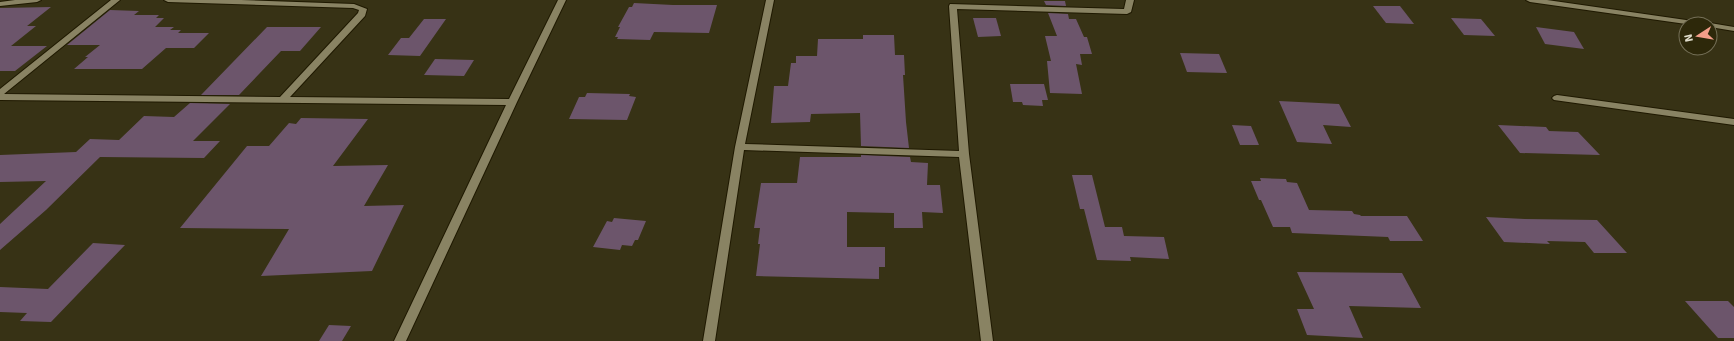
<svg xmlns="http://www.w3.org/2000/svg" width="1734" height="341" font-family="Signika,sans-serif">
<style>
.building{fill:#6c556b}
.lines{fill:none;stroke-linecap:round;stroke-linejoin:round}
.minor-casing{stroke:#1f1900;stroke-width:2}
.minor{fill:#898363;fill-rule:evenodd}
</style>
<rect width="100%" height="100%" fill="#373215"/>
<g class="building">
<polygon points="1044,1 1065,1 1066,6 1046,5"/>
<polygon points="634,3 673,5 717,5 709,33 654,32 650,40 617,39 618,37 615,37 620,27 618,27 629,7 632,7"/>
<polygon points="1373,6 1400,6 1414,24 1386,23"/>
<polygon points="51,7 27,26 36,26 11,46 47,46 15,71 0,71 0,8"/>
<polygon points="110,10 139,11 134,15 159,15 156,18 164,18 155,27 174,27 170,30 181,30 178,33 209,33 194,48 166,48 142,69 74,69 88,57 85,57 100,45 67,45"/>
<polygon points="1048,13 1068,14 1069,19 1076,19 1084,37 1087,37 1092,54 1080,54 1082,65 1076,64 1082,94 1050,93 1047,61 1051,61 1045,36 1057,36"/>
<polygon points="973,18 996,18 1001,36 978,37"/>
<polygon points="1451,18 1481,19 1495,36 1464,35"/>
<polygon points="424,19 446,19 420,56 388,55 401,38 409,38"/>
<polygon points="267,27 321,27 300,51 281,51 239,95 201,95"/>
<polygon points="1536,27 1574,32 1584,49 1545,44"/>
<polygon points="863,35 894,35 895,55 904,55 905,75 903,75 906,122 909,148 861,146 860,113 811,114 810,122 771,123 774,86 788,86 791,63 796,63 796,56 817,56 818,39 863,39"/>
<polygon points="1180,53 1219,54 1227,73 1187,72"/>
<polygon points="435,59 474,60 464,76 424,75"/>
<polygon points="1010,84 1044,84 1048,100 1042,100 1043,106 1023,105 1022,102 1013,102"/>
<polygon points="587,93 630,94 629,96 636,97 627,120 569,119 579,97 585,97"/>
<polygon points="1279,101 1339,104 1351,127 1323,125 1332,144 1297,142"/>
<polygon points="190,103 230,104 193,141 220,141 204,158 100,157 46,210 0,250 0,224 46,181 0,182 0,155 76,152 90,139 119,140 144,116 174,117"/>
<polygon points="301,118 368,119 333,166 388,165 364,206 404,205 372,271 261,276 289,229 180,228 247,146 269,146 289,123 296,124"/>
<polygon points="1232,125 1251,126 1259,145 1240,145"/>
<polygon points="1498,125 1546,127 1549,131 1578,132 1600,155 1520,153"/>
<polygon points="861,155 910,157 911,162 928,163 927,185 940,185 943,213 922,212 923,228 894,228 894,213 847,212 847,247 885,247 885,267 879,267 879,279 756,276 760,244 758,244 760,228 754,228 761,183 797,183 800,157 861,157"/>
<polygon points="1072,175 1092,175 1105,227 1122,227 1124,236 1164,237 1169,259 1130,257 1131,261 1097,260 1084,209 1080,209"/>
<polygon points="1260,178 1286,179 1287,182 1297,183 1309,210 1352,211 1354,214 1360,215 1361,216 1407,216 1423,241 1390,241 1388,237 1292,233 1290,227 1273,227 1261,200 1259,200 1251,181 1261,181"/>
<polygon points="1486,217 1525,219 1597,220 1627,253 1594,253 1585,242 1547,241 1550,244 1504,242"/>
<polygon points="614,218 646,221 638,240 635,240 632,246 622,245 620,250 593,247 607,221 612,222"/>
<polygon points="93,243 125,245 51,322 20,321 27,313 0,312 0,287 48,289"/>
<polygon points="1297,272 1402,273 1421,308 1349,306 1363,338 1307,335 1297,309 1314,309"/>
<polygon points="1685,301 1728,301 1734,307 1734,338 1718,338"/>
<polygon points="329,325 351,326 342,341 319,341"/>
</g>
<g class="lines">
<g class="minor-casing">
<g id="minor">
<polygon points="15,0 41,0 37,2 0,6 0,2"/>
<polygon points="111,0 120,0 4,94 280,97 358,13 359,10 353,8 168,2 164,0 241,0 354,4 367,9 365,16 290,97 509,99 558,0 566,0 517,102 406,341 394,341 506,105 0,100 0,89"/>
<polygon points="766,0 774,0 745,144 959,151 949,6 950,4 1124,9 1126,0 1134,0 1131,12 1127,14 957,9 969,154 993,341 981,341 959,157 744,150 715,341 703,341 735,147"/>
<polygon points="1526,0 1547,0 1700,22 1704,24 1686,24 1530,2"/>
<polygon points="1710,23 1734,27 1734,31 1710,27 1710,24 1707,24"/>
<polygon points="1557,95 1734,119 1734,125 1554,100 1552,98 1554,96"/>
</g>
</g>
<use href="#minor" class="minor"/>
</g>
<g transform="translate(1698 36) rotate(258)"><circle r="19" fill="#2d280a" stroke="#757058"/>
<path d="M0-3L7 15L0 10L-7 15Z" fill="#f49e89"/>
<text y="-6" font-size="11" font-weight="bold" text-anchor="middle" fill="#e0ddcc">N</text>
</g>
</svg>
